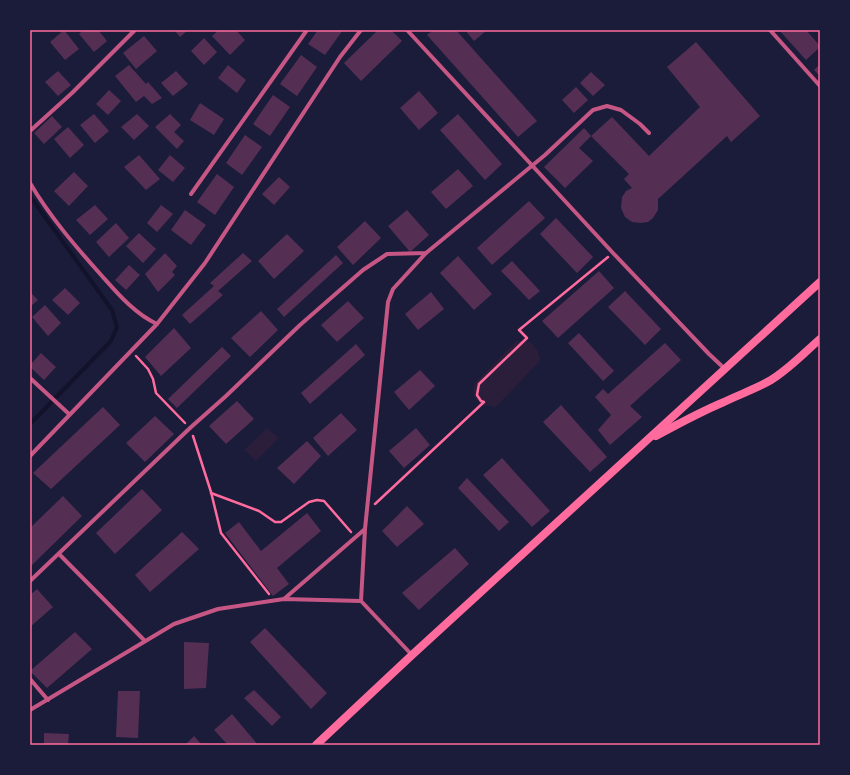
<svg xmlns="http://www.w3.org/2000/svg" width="850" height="775" font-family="'Public Sans',sans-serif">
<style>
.green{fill:#2a1e3b}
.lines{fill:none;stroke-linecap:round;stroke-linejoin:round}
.stream{stroke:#12122b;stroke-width:4}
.building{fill:#542f53}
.path{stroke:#ff6b9d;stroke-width:2.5}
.minor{stroke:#c65784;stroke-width:4}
.secondary{stroke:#ff6b9d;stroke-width:8}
.neatline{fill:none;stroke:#ff6b9d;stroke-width:1.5}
</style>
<rect width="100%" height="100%" fill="#1b1b3a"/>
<g class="green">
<path d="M516 341 530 342C536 348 540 353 540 361L496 407 482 405 475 399 473 392 475 383Z"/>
<polygon points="267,428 279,438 256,461 244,450"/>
</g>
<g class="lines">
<polyline class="stream" points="30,196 112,310 117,327 111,341 30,424"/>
</g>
<g class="building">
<polygon points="64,30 79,49 65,60 50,42"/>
<polygon points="83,30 98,30 107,41 94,52 79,34"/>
<polygon points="174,30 188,30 180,37"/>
<polygon points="219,30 236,30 245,40 230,55 212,36"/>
<polygon points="318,30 343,30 325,55 308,44"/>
<polygon points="378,30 391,30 402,41 361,81 344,63"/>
<polygon points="433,30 456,30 537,121 518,137 427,35"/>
<polygon points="465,30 487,30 474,41"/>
<polygon points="779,30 806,30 820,46 820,47 806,60"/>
<polygon points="144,36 157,51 136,69 123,53"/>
<polygon points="204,38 217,52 204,65 191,51"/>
<polygon points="696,42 760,116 731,142 727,136 658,199 658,210 653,218 648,222 641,223 632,222 625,217 621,208 622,197 626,191 632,188 624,179 629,174 591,136 612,117 649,156 700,107 667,67"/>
<polygon points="301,55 317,67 297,96 280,84"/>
<polygon points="820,64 820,76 814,70"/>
<polygon points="129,65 146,84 148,82 162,98 152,104 144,96 136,102 115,76"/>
<polygon points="228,65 246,80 237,93 218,78"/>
<polygon points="58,71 71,85 58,96 45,82"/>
<polygon points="176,71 188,84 173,96 161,83"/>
<polygon points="591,72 605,85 593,96 580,83"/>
<polygon points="576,87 588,100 574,113 562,100"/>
<polygon points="109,90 121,101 108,115 96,104"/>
<polygon points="419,91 438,113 419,130 400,108"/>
<polygon points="273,95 290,107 270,136 253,124"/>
<polygon points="200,103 224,119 214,135 190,120"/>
<polygon points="94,114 109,131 95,143 80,125"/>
<polygon points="137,114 149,126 134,140 121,127"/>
<polygon points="170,114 181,125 174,132 184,141 177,149 155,127"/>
<polygon points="458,114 502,164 485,180 440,130"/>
<polygon points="52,116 62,127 44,144 34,133"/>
<polygon points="68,127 84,145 70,158 54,139"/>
<polygon points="584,128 591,136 579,148 593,161 565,188 544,167"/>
<polygon points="245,135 262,147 242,175 226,163"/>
<polygon points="139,155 160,179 146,190 124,167"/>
<polygon points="170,155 185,168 173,182 158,170"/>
<polygon points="458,169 473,186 446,209 431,192"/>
<polygon points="74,172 88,186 69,206 54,191"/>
<polygon points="217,174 234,187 215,215 197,202"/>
<polygon points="279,177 290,187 274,205 262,194"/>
<polygon points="529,201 545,218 492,265 477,248"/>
<polygon points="95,205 108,219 90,235 76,220"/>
<polygon points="161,205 173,214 157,232 147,223"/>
<polygon points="185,210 206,225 191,245 171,230"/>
<polygon points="407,210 429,235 410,252 388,226"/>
<polygon points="556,218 593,257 577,273 540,234"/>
<polygon points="365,221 381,238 353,265 337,247"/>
<polygon points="116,223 129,238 109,257 96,242"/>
<polygon points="139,233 156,249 143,263 126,246"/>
<polygon points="287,234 304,251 274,279 258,261"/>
<polygon points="165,253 177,266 172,272 175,275 158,292 145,274"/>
<polygon points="243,253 252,261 218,291 223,295 190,324 182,315 214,286 210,283"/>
<polygon points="336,255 343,263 284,317 277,309"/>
<polygon points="458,256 492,294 474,310 440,273"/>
<polygon points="512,261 540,291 529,300 501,271"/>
<polygon points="129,265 140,275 126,290 115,280"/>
<polygon points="599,271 614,288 558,338 542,321"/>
<polygon points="65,288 80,303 68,315 52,300"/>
<polygon points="625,291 661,329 645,345 608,307"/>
<polygon points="30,292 38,300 30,307"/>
<polygon points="431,292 444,309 418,330 405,314"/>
<polygon points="348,301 364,318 337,342 321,325"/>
<polygon points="45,305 61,323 48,336 32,317"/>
<polygon points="261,311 278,330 250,357 231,338"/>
<polygon points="174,328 191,348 161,376 145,357"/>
<polygon points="579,333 614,371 603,381 568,343"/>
<polygon points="665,343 681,360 630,406 642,417 610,445 598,430 611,415 595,397 603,389 608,394"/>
<polygon points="356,344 365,355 310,404 301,393"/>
<polygon points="222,347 231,356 177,408 168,399"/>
<polygon points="41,353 56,367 44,380 30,367 30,365"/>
<polygon points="420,370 435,386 409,410 394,392"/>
<polygon points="237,401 254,419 226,444 209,426"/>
<polygon points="561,405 607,457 590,472 543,422"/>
<polygon points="103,407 120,425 51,489 33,473"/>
<polygon points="341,413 357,430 328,456 313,438"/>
<polygon points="155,416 174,434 145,462 126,443"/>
<polygon points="416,428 430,445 404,468 389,451"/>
<polygon points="307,441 321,456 294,484 277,468"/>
<polygon points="502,458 550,511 532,527 483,475"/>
<polygon points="467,478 509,522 499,531 458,488"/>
<polygon points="142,489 162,510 115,554 96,533"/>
<polygon points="63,496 82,516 30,567 30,528"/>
<polygon points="407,506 424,524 397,547 382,531"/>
<polygon points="307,513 321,531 277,568 289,584 273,596 225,533 239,522 261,551"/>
<polygon points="182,532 199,549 150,592 135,575"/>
<polygon points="455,548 469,564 419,610 402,593"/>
<polygon points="37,589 53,607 30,627 30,595"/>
<polygon points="265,628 327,693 311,709 250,642"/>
<polygon points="75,632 92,649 47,688 30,671"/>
<polygon points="184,642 209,643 206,688 184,689"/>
<polygon points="254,690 281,717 272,726 244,698"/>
<polygon points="118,691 140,691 138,738 116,737"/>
<polygon points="232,714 258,745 228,745 214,730"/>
<polygon points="44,733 69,734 68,745 44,745"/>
<polygon points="194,736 202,745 185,745"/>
</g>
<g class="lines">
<g class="path">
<polyline points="136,356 148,369 153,379 156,393 185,423"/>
<polyline points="193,436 211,492 221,533 269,594"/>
<polyline points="211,493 259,511 275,522 281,522 309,502 317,500 324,501 351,532"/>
<polyline points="375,504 484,402 481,401 477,395 479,384 527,338 519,330 608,257"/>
</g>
<g class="minor">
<polyline points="407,30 613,253 709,354 725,369"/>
<polyline points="770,30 820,86"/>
<polyline points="30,131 72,93 135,30"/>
<path d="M30 183C50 217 76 247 102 276 118 294 135 314 157 324"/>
<polyline points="191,194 307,30"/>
<polyline points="30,378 69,414"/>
<polyline points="30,456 157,324 205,263 340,57 361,30"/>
<polyline points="59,554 145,641"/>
<polyline points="30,581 190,428 226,396 300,325 363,270 387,254 426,253 545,155 593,110 607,106 621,110 640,124 649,133"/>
<polyline points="284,599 365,529"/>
<polyline points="361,601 365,529 388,302 393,289 426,253"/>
<polyline points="30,679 48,700"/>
<polyline points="30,710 174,624 218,609 284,599 361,601 412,655"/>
</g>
<g class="secondary">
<path d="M656 436C678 424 700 412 724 402 740 394 756 389 771 380 789 369 804 353 820 339"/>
<polyline points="316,745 412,655 820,282"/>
</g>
</g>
<rect width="850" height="775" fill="none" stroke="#1b1b3a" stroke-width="62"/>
<rect x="31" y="31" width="788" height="713" class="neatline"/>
</svg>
